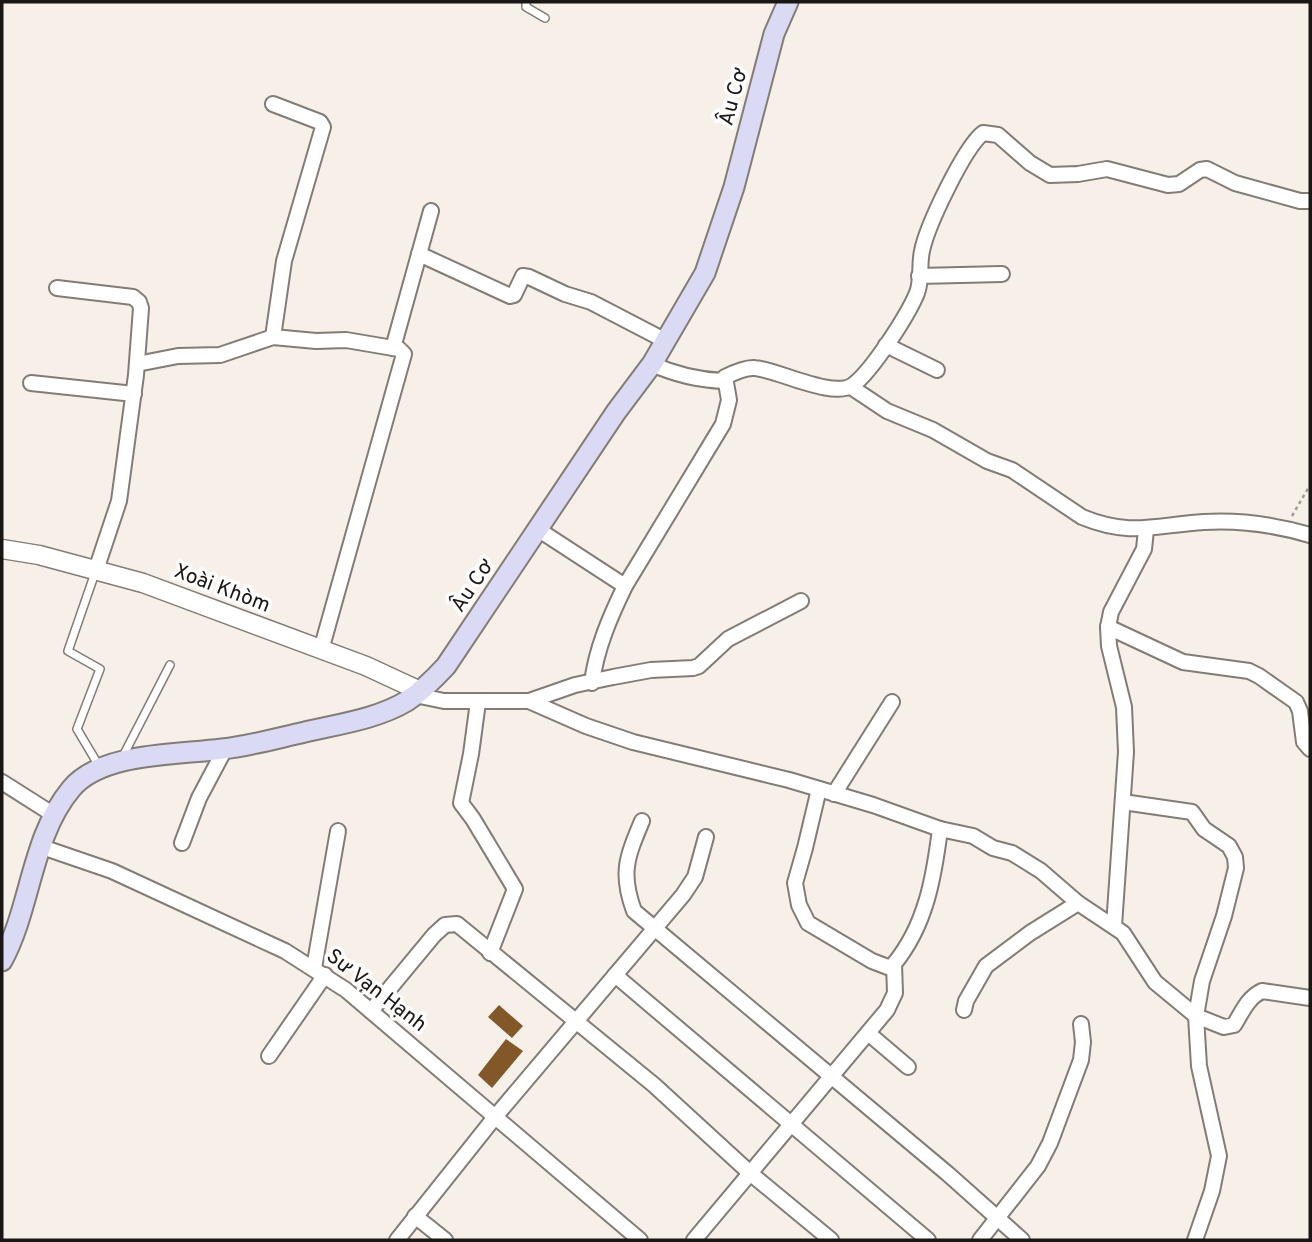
<svg xmlns="http://www.w3.org/2000/svg" width="1312" height="1242" font-family="Overpass,sans-serif">
<style>
.building{fill:#825829}
.lines{fill:none;stroke-linecap:round;stroke-linejoin:round}
.service-casing{stroke:#837c76;stroke-width:10}
.minor-casing{stroke:#837c76;stroke-width:18}
.tertiary-casing{stroke:#837c76;stroke-width:21}
.secondary-casing{stroke:#837c76;stroke-width:23}
.path{stroke:#a09a95;stroke-width:2.5;stroke-dasharray:3.5 3.5;stroke-linecap:butt}
.service{stroke:#fff;stroke-width:7}
.minor{stroke:#fff;stroke-width:14}
.tertiary{stroke:#fff;stroke-width:18}
.secondary{stroke:#dbdaf5;stroke-width:19}
.labels{text-anchor:middle;dominant-baseline:central;stroke-width:7;stroke-linejoin:round;paint-order:stroke}
.street-label{font-size:21px;fill:#191614;stroke:#fefefe}
</style>
<rect width="100%" height="100%" fill="#f7f0e8"/>
<g class="building">
<polygon points="499,1005 523,1026 512,1038 488,1017"/>
<polygon points="506,1039 523,1051 492,1088 478,1075"/>
</g>
<g class="lines">
<g class="service-casing">
<g id="service">
<polyline points="526,2 526,7 545,18"/>
<polyline points="96,570 68,651 100,669 77,729 99,766"/>
<polyline points="122,758 170,665"/>
</g>
</g>
<g class="minor-casing">
<g id="minor">
<polyline points="273,104 320,122 323,127 284,261 273,337"/>
<polyline points="419,254 510,296 514,295 523,276 529,277 565,294 591,302 666,341"/>
<polyline points="919,276 1002,274"/>
<polyline points="57,288 133,297 139,302 141,308 136,375 119,501 96,570"/>
<polyline points="886,345 937,370"/>
<polyline points="393,348 431,211"/>
<polyline points="137,364 178,356 220,355 273,337 316,341 346,340 399,349 404,354 321,650"/>
<path d="M652 364C676 375 698 380 724 381"/>
<polyline points="31,383 134,394"/>
<path d="M851 387 887 411 933 430 987 461 1012 470 1082 517C1131 537 1155 525 1204 522 1239 520 1276 525 1310 535"/>
<polyline points="539,530 625,586"/>
<polyline points="1108,627 1183,662 1249,671 1259,676 1296,702 1300,711 1304,742 1310,749"/>
<path d="M592 683C596 649 610 617 625 586L723 424 729 400 725 377C733 373 746 367 755 368 778 370 833 399 853 385 872 371 908 315 917 293 922 280 919 264 922 251 927 226 964 148 983 133L998 135 1030 163 1050 175 1078 174 1107 169 1168 185 1179 184 1200 170 1207 169 1235 183 1300 201H1310"/>
<polyline points="415,695 444,701 529,701 575,685 613,677 651,670 693,668 699,666 728,639 801,601"/>
<path d="M529 701 586 726 633 742 789 780 873 805 940 829 973 836 993 848 1012 853 1041 871 1078 903 1123 933 1155 982 1196 1016 1224 1027 1234 1025C1242 1013 1247 998 1262 991L1310 998"/>
<polyline points="478,702 471,754 461,803 473,819 515,889 490,953"/>
<polyline points="2,782 54,815"/>
<polyline points="819,789 805,848 795,883 799,905 808,923 872,961 893,969"/>
<polyline points="834,794 892,702"/>
<polyline points="1123,802 1192,812 1204,829 1229,846 1235,857 1236,868 1224,916 1202,981 1196,1016 1199,1066 1219,1156 1212,1191 1195,1240"/>
<path d="M642 821C627 857 620 873 634 911L948 1174 1022 1240"/>
<polyline points="182,843 199,798 225,749"/>
<polyline points="42,847 112,871 285,951 346,990 640,1240"/>
<polyline points="1114,926 1126,752 1124,707 1109,646 1108,627 1111,612 1144,549 1146,530"/>
<polyline points="314,968 338,831"/>
<polyline points="615,975 928,1240"/>
<polyline points="964,1010 966,1001 986,966 1030,933 1078,903"/>
<polyline points="371,1011 434,935 445,925 457,924 654,1085 750,1173 831,1240"/>
<polyline points="868,1033 908,1067"/>
<polyline points="269,1056 325,975"/>
<polyline points="415,1216 445,1240"/>
<polyline points="397,1240 495,1117 683,895 695,877 706,837"/>
<path d="M694 1240 887 1010 895 993 894 964C926 925 934 877 940 829"/>
<polyline points="980,1240 1038,1166 1050,1143 1081,1060 1083,1042 1081,1024"/>
</g>
</g>
<g class="tertiary-casing">
<polyline id="tertiary" points="2,549 39,555 143,583 366,666 420,691"/>
</g>
<g class="secondary-casing">
<path id="secondary" d="M2 961C31 908 31 837 71 789 101 752 178 755 222 749 250 746 278 738 305 732 339 724 377 719 407 701 422 691 434 679 446 666L616 412 652 364 705 273 734 187 774 34 788 2"/>
</g>
<polyline class="path" points="1292,516 1310,485"/>
<use href="#service" class="service"/>
<use href="#minor" class="minor"/>
<use href="#tertiary" class="tertiary"/>
<use href="#secondary" class="secondary"/>
</g>
<g class="labels">
<g class="street-label">
<text transform="translate(734 97) rotate(-75)">Âu Cơ</text>
<text transform="translate(473 586) rotate(-56)">Âu Cơ</text>
<text transform="translate(222 589) rotate(21)">Xoài Khòm</text>
<text transform="translate(376 991) rotate(38)">Sư Vạn Hạnh</text>
</g>
</g>
<rect width="1312" height="1242" fill="none" stroke="#191614" stroke-width="7"/>
</svg>
